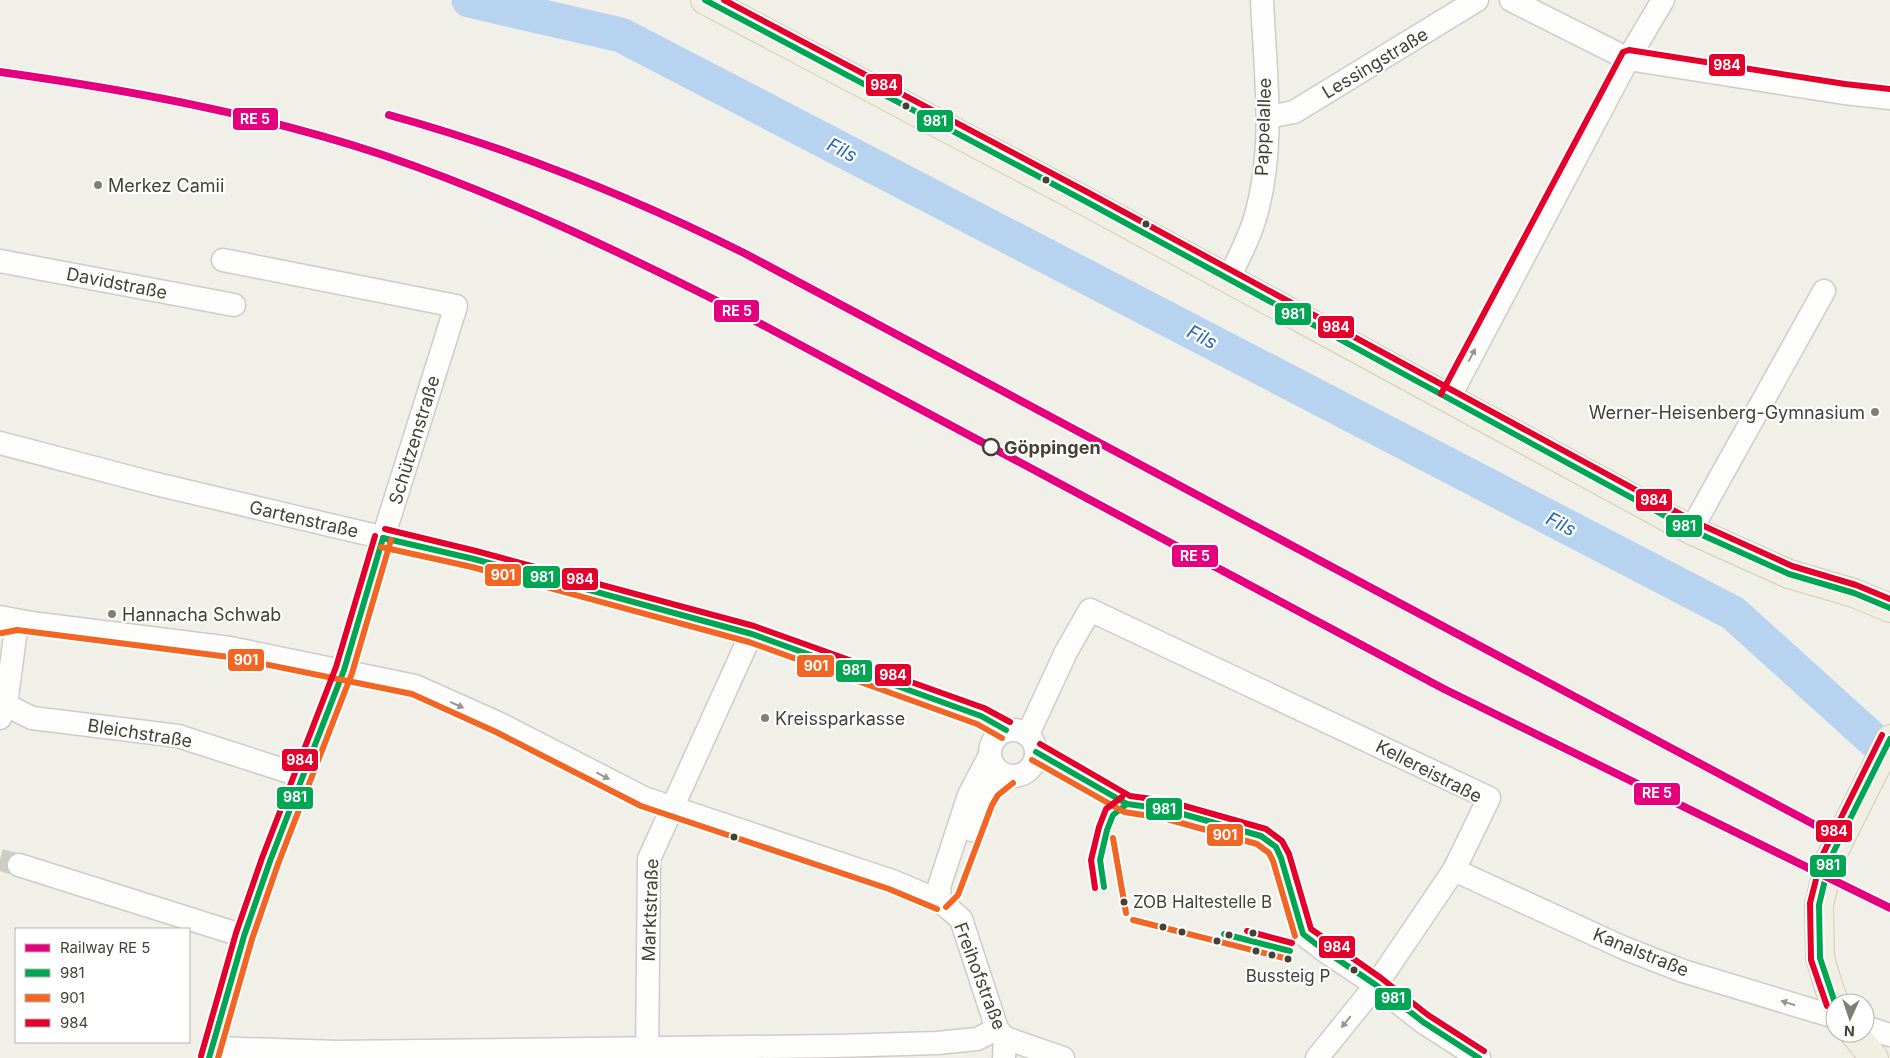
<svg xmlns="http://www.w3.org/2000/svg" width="1890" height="1058" font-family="Inter,sans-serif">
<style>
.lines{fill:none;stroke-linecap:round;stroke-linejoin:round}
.river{stroke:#b7d3f0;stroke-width:35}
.minor-tunnel{stroke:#ceccc4;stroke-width:22;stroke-dasharray:22 11;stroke-linecap:butt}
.minor-casing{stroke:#ceccc6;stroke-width:25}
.major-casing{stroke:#d3cdb4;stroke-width:30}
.minor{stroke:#fdfdfc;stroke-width:22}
.major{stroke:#f1eee3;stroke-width:28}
.bus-1-casing{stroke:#fff;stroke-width:10}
.bus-2-casing{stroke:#fff;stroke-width:10}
.bus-3-casing{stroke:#fff;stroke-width:10}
.bus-1{stroke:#00a651;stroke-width:6}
.bus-2{stroke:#f26522;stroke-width:6}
.bus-3{stroke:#e4002b;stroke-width:6}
.rail-1-casing{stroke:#fff;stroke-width:11}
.rail-1{stroke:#e5007d;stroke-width:8}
.oneway{fill:#98968e}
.bus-dot{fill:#464134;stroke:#fff;stroke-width:2}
.poi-dot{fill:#827e73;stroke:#fff;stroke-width:2}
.stop-dot{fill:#fff;stroke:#464134;stroke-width:2.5}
.labels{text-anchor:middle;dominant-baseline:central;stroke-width:4.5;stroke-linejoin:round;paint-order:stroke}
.bus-label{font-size:17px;fill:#464134;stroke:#fff;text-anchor:start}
.street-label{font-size:18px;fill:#464134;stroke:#fff}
.poi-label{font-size:18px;fill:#464134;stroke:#fff;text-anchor:start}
.stop-label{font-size:18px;font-weight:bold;fill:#464134;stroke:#fff;text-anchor:start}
.water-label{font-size:19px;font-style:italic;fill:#286bb7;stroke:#fff}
.line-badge{stroke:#fff;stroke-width:2}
.badge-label{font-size:14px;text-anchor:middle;font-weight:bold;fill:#fff}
</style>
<rect width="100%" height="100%" fill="#f0efe8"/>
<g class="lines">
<polyline class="river" points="469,0 621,35 1733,613 1890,755"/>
<polyline class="minor-tunnel" points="0,860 19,865"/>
<g class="minor-casing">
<g id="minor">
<polyline points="1511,0 1628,59 1844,93 1890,98"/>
<polyline points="1268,117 1294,112 1477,0"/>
<polyline points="0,261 234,305"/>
<path d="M1229 278C1238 259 1249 239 1255 218 1276 148 1265 72 1262 0"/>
<polyline points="1449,398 1628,59 1663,0"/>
<polyline points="0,443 152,483 474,559 752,634 981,716 1006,730"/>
<polyline points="1691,530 1824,291"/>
<polyline points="0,617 31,623 230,648 415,686 500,724 644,798 892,881 940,901 961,919 997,1029 1005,1038 1004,1058"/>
<polyline points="6,705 32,718 178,736 302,776"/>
<polyline points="0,718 6,705 17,621"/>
<circle cx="1013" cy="753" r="23"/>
<polyline points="1028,734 1066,652 1090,610 1489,798 1454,870 1376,985 1317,1058"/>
<polyline points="1036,752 1127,804 1165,809 1261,836 1276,847 1281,858 1303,934 1325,951 1376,985 1423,1022 1479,1058"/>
<polyline points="972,830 984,801 991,789 1007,776"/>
<polyline points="19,865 244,936"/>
<polyline points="1454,870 1624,948 1683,971 1835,1017"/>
<polyline points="940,901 939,887 969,795 989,757"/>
<polyline points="1865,1027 1890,1035"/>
<polyline points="1005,1038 1063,1058"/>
<polyline points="212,1048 338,1052 836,1046 937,1043 977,1039 997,1029"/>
<polyline points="209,1058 244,936 270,861 344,670 383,538 456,306 223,260"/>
<polyline points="647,1058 649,859 747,643 752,634"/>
</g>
</g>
<g class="major-casing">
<g id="major">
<polyline points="705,0 1085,201 1691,530 1789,574 1854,593 1890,608"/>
<polyline points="1835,1003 1829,988 1820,958 1819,905 1830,859 1890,739"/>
<polyline points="1854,1033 1874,1058"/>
</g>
</g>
<use href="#minor" class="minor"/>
<use href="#major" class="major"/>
<g class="bus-1-casing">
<g id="bus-1">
<polyline points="705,0 1085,201 1691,530 1789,574 1854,593 1890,608"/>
<polyline points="383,538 474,559 752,634 981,716 1006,730"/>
<polyline points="1036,752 1127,804 1165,809 1261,836 1276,847 1281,858 1303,934 1325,951 1376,985 1423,1022 1479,1058"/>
<polyline points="1104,887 1100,860 1107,830 1113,815 1127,804"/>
<polyline points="1224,934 1290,951"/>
<polyline points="1835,1003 1820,958 1819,905 1830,859 1890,739"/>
<polyline points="209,1058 244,936 270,861 344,670 383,538"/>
</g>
</g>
<g class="bus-2-casing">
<g id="bus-2">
<polyline points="381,547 472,567 749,642 977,724 1002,738"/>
<polyline points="2,633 17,630 229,657 412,694 496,732 641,806 889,889 937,909"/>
<polyline points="1032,760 1124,812 1163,818 1257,844 1269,853 1273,861 1295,936"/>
<polyline points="1113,838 1126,913"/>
<polyline points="946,907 958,895 992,805 998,795 1013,783"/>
<polyline points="1133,920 1288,959"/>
<polyline points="218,1058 252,939 278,864 352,673 391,540"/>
</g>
</g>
<g class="bus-3-casing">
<g id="bus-3">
<polyline points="724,0 1089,193 1695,522 1792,566 1856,585 1890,599"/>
<polyline points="1441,394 1623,52 1629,50 1845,84 1890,89"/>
<polyline points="385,529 476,551 754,626 984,708 1010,722"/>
<polyline points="1040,744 1130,796 1167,801 1266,829 1282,841 1289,854 1311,929 1381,978 1428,1015 1484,1051"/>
<polyline points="1095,888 1091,860 1099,827 1106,809 1122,797"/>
<polyline points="1247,931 1292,943"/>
<polyline points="1827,1006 1811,960 1810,903 1822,856 1882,735"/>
<polyline points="201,1056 236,933 262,858 336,667 375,536"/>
</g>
</g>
<use href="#bus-1" class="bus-1"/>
<use href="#bus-2" class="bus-2"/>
<use href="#bus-3" class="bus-3"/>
<g class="rail-1-casing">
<g id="rail-1">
<path d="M0 72C129 90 259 114 383 155 503 196 618 251 731 308L1444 689 1890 908"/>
<path d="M389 115C512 149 630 196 744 253L1832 834"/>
</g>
</g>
<use href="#rail-1" class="rail-1"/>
</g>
<defs><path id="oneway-solid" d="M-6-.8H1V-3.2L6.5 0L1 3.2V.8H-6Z" transform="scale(1.25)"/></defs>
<g class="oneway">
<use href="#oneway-solid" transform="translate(1472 355) rotate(-62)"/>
<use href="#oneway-solid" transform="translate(457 705) rotate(24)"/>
<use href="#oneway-solid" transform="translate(603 776) rotate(28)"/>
<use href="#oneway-solid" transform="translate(1788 1003) rotate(-163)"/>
<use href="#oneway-solid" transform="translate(1346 1022) rotate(129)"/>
</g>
<g class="bus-dot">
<circle cx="906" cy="106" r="4.5"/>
<circle cx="1046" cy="180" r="4.5"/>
<circle cx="1146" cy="224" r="4.5"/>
<circle cx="734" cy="837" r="4.5"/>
<circle cx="1124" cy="902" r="4.5"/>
<circle cx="1163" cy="927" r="4.5"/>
<circle cx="1182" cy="932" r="4.5"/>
<circle cx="1253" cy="933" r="4.5"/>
<circle cx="1229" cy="935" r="4.5"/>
<circle cx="1217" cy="941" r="4.5"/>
<circle cx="1256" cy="951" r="4.5"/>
<circle cx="1272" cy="955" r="4.5"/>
<circle cx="1288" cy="959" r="4.5"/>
<circle cx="1354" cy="970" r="4.5"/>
</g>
<g class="poi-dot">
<circle cx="98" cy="185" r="5"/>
<circle cx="1875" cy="412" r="5"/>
<circle cx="112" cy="614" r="5"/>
<circle cx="765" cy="718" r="5"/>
</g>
<circle class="stop-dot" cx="991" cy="447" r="8"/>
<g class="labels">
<g class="bus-label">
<text x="1133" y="902">ZOB Haltestelle B</text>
<text x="1288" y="976" text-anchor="middle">Bussteig P</text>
</g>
<g class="street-label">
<text transform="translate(1375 63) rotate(-31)">Lessingstraße</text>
<text transform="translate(1263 127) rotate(-88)">Pappelallee</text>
<text transform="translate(117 283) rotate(11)">Davidstraße</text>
<text transform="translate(414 440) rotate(-73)">Schützenstraße</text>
<text transform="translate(304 519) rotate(13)">Gartenstraße</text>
<text transform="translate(140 733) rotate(9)">Bleichstraße</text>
<text transform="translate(1429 771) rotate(27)">Kellereistraße</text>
<text transform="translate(650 910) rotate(-88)">Marktstraße</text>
<text transform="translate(1641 952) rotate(22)">Kanalstraße</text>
<text transform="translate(980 976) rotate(69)">Freihofstraße</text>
</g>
<g class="poi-label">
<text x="108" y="185">Merkez Camii</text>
<text x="1865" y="412" text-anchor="end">Werner-Heisenberg-Gymnasium</text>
<text x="122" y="614">Hannacha Schwab</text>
<text x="775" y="718">Kreissparkasse</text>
</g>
<g class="stop-label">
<text x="1004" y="447">Göppingen</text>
</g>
<g class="water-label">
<text transform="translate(842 150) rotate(27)">Fils</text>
<text transform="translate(1202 337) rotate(27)">Fils</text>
<text transform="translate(1561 524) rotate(27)">Fils</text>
</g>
</g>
<g class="line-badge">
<rect x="1708" y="53" width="38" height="24" rx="5" fill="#e4002b"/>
<rect x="865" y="73" width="38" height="24" rx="5" fill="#e4002b"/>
<rect x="232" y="107" width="47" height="24" rx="5" fill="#e5007d"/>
<rect x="916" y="109" width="38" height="24" rx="5" fill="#00a651"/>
<rect x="713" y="299" width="47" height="24" rx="5" fill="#e5007d"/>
<rect x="1274" y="302" width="38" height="24" rx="5" fill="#00a651"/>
<rect x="1317" y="315" width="38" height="24" rx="5" fill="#e4002b"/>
<rect x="1635" y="488" width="38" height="24" rx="5" fill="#e4002b"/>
<rect x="1665" y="514" width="38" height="24" rx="5" fill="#00a651"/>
<rect x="1171" y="544" width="48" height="24" rx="5" fill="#e5007d"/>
<rect x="484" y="563" width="38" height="24" rx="5" fill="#f26522"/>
<rect x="522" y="565" width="39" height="24" rx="5" fill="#00a651"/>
<rect x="561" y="567" width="38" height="24" rx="5" fill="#e4002b"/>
<rect x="227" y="648" width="38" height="24" rx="5" fill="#f26522"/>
<rect x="796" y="654" width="39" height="24" rx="5" fill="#f26522"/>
<rect x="835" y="659" width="38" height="24" rx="5" fill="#00a651"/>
<rect x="874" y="663" width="38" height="24" rx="5" fill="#e4002b"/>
<rect x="281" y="748" width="38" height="24" rx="5" fill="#e4002b"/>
<rect x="1633" y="782" width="48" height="24" rx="5" fill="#e5007d"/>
<rect x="276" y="786" width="38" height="24" rx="5" fill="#00a651"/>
<rect x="1145" y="797" width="38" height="24" rx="5" fill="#00a651"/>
<rect x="1815" y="819" width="38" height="24" rx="5" fill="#e4002b"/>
<rect x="1206" y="823" width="38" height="24" rx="5" fill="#f26522"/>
<rect x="1809" y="854" width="38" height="24" rx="5" fill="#00a651"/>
<rect x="1318" y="935" width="38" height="24" rx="5" fill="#e4002b"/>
<rect x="1374" y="987" width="38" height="24" rx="5" fill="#00a651"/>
</g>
<g class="badge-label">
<text x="1727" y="70">984</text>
<text x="884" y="90">984</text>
<text x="255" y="124">RE 5</text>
<text x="935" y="126">981</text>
<text x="737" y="316">RE 5</text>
<text x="1293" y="319">981</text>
<text x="1336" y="332">984</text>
<text x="1654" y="505">984</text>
<text x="1684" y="531">981</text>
<text x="1195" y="561">RE 5</text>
<text x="503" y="580">901</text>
<text x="542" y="582">981</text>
<text x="580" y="584">984</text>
<text x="246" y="665">901</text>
<text x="816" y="671">901</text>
<text x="854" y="675">981</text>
<text x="893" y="680">984</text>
<text x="300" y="765">984</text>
<text x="1657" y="798">RE 5</text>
<text x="295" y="802">981</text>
<text x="1164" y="814">981</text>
<text x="1834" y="836">984</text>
<text x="1225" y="840">901</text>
<text x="1828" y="870">981</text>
<text x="1337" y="952">984</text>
<text x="1393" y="1003">981</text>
</g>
<rect x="15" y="928" width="175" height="115" fill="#ffffff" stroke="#b5b3ae"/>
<rect x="25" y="944" width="25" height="8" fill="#e5007d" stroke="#b5b3ae"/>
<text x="60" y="953" font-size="15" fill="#464134">Railway RE 5</text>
<rect x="25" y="969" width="25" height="8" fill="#00a651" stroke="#b5b3ae"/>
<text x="60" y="978" font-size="15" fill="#464134">981</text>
<rect x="25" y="994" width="25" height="8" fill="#f26522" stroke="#b5b3ae"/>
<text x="60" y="1003" font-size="15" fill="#464134">901</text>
<rect x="25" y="1019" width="25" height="8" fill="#e4002b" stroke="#b5b3ae"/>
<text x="60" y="1028" font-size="15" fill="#464134">984</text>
<g transform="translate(1850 1018) rotate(183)"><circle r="24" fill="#ffffff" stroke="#b5b3ae"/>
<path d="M0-4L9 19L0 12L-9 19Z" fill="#827e73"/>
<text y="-8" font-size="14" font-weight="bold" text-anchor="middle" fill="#464134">N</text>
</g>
</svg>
